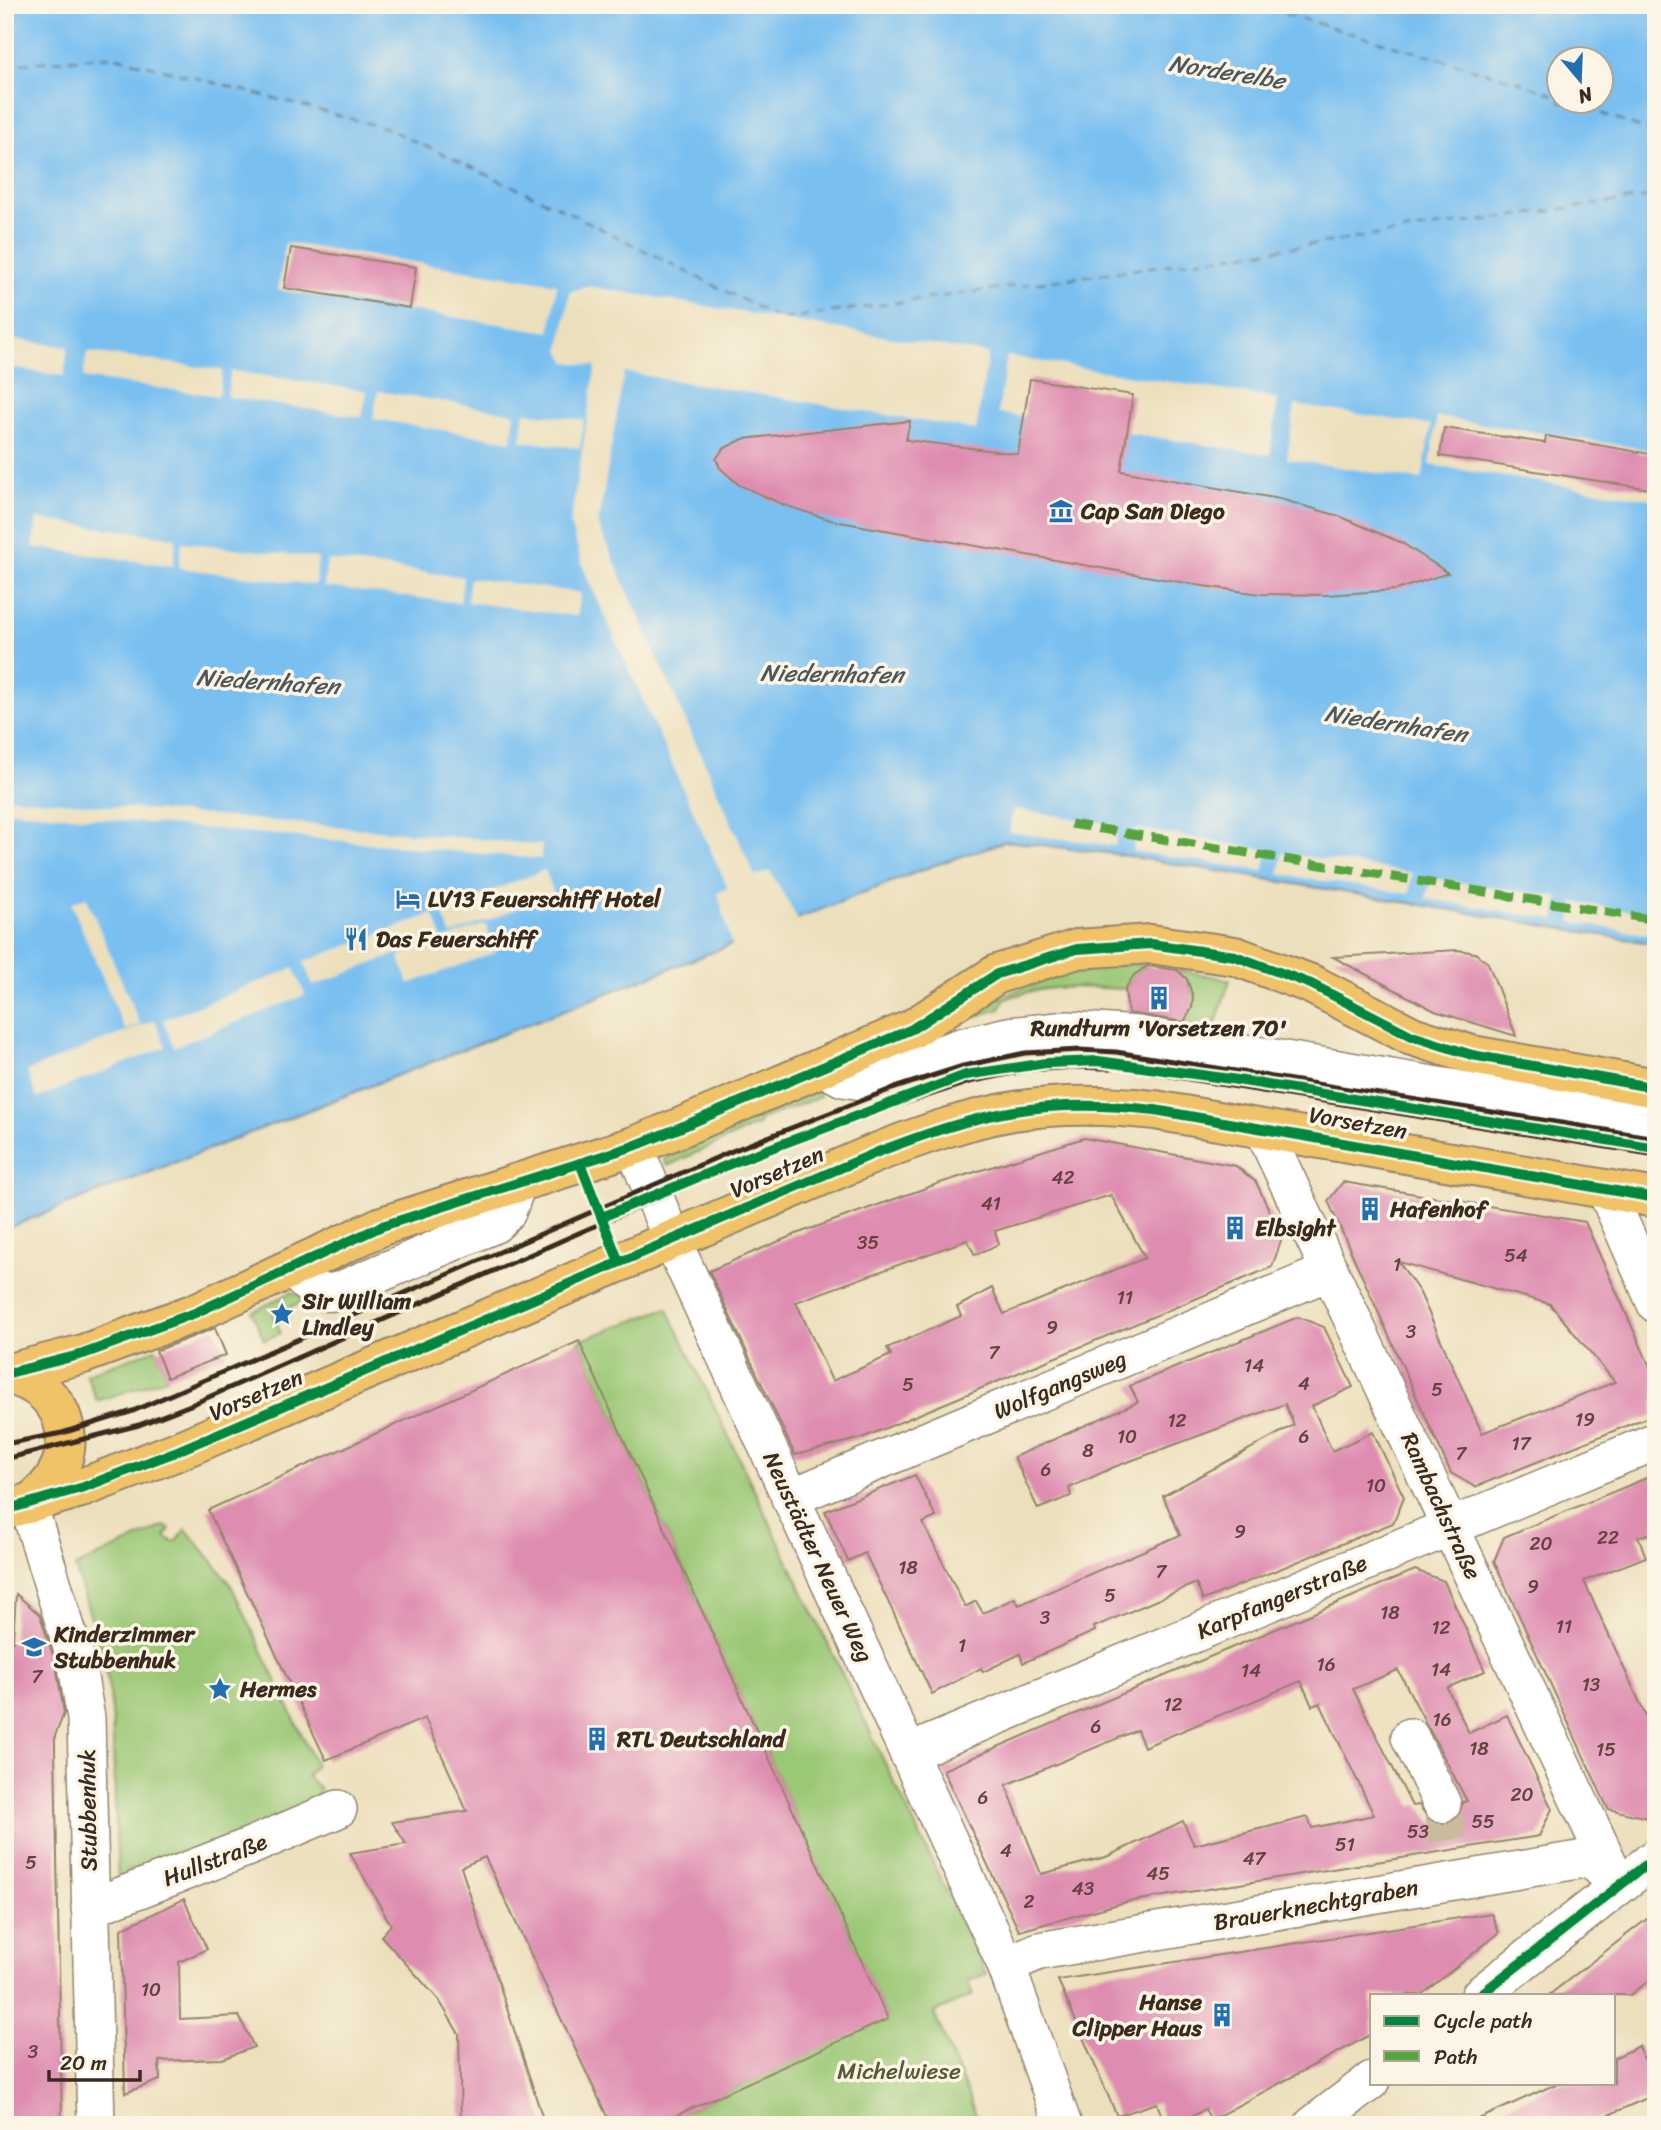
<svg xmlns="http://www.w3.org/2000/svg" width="1661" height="2130" font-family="Sriracha,sans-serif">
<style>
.green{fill:#9bc876;stroke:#6b794a;stroke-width:2}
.water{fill:#79c0f1;stroke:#5a7588;stroke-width:2;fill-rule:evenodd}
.pier{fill:#ecdfbc}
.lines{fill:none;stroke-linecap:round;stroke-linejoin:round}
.ferry{stroke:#4e575d;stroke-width:2;stroke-dasharray:9 7;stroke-linecap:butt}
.building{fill:#de8cb0;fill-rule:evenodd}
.minor-tunnel{stroke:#c9bb9c;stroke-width:37;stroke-dasharray:37 18;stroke-linecap:butt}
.minor-casing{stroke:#94846d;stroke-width:40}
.major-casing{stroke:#94846d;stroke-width:42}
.minor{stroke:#fff;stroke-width:37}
.major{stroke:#f0c369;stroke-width:38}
.rail{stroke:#3b2a1e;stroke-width:5}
.quiet{stroke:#54a441;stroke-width:9;stroke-dasharray:18 9;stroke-linecap:butt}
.cycleway-casing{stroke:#fcf5e5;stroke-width:15}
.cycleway{stroke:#00873e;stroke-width:10}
.labels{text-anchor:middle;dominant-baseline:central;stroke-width:7;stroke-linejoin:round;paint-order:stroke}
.number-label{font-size:19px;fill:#644242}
.poi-label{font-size:23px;font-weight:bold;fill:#3b2a1e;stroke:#fcf5e5;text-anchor:start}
.street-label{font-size:23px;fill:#3b2a1e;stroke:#fcf5e5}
.park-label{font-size:23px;fill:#585938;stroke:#fcf5e5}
.water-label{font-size:24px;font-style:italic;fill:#4e575d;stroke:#fcf5e5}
</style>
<rect width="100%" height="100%" fill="#fcf5e5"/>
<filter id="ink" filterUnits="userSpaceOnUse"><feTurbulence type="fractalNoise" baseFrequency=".0143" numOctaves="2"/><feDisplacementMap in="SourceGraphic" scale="14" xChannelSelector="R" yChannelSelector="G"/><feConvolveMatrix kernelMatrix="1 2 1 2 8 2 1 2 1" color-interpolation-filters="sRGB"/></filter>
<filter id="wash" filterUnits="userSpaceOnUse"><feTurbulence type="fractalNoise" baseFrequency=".00686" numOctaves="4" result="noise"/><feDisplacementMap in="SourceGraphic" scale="28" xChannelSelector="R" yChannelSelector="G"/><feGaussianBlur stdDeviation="1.57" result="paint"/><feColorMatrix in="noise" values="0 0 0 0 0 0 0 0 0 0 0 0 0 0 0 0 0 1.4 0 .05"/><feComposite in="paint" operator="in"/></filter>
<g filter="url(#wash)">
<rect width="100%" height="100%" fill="#ecdfbc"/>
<g class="green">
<path d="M1128 964 1147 966 1134 975 1125 989C1083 987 1043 983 1004 1000L1000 1009 964 1020 963 1017C1015 986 1067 970 1128 964Z"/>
<path d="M1175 969 1230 980 1210 1040 1177 1028C1198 1010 1197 984 1175 969Z"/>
<polygon points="818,1090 820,1097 759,1120 760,1124 667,1166 664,1159"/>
<polygon points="292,1292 306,1300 273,1314 281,1333 264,1340 252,1312"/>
<polygon points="667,1308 986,1974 967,1982 973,1995 934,2013 980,2125 655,2125 887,2018 579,1341"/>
<polygon points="156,1349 167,1378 97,1401 86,1374"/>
<polygon points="164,1526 170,1529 165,1536 173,1542 177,1541 186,1529 230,1583 316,1765 307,1776 320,1789 312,1804 183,1859 175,1853 128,1871 127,1881 118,1885 112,1712 105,1662 75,1567"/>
</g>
<path class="water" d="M5 5H1656V944L1115 854 1007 841 932 866 5 1229ZM1560 60H1602V102H1560Z"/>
<g class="pier">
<polygon points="285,243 557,284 550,332 278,290"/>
<polygon points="587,286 988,354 976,430 624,372 598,525 755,876 770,871 798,920 732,946 718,893 728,888 585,572 570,524 596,366 567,362 560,350 570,292"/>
<polygon points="5,338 68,347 64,376 5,367"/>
<polygon points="87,352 222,370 219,396 83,378"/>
<polygon points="1007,356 1278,399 1270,455 998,413"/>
<polygon points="231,371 367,391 362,417 227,397"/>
<polygon points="378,391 515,413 511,441 373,419"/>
<polygon points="1295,405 1431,425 1422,480 1287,459"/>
<polygon points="525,412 584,420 580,448 521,441"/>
<polygon points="1437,417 1656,451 1656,500 1430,465"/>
<polygon points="37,519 176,538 173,566 33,547"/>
<polygon points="182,542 318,558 315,585 179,568"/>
<polygon points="327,560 463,577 460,603 324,587"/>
<polygon points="470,578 581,593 577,616 467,602"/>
<polygon points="5,797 542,845 541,859 5,810"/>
<polygon points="1013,809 1118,825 1115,846 1009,832"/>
<polygon points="1136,829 1267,850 1263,871 1133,851"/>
<polygon points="1283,853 1412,873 1409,894 1279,874"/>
<polygon points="545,870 554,894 451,935 441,911"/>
<polygon points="1430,878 1559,897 1555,919 1426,899"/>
<polygon points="86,897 140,1024 125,1030 71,903"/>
<polygon points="1574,902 1656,915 1656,936 1571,922"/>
<polygon points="433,914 442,937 313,986 304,962"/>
<polygon points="485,924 496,952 409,984 399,956"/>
<polygon points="294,968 305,995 174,1047 163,1020"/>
<polygon points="155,1020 166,1047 37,1098 27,1071"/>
</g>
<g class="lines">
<g class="ferry">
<polyline points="1254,5 1520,82 1560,97"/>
<polyline points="5,65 113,56 386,128 558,207 781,319 1656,196"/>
<polyline points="1571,102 1656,134"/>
</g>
</g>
<g id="blocks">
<g class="building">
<polygon points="291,248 416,267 410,308 284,288"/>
<polygon points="1030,379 1133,395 1121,471 1280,499 1339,516 1402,543 1448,573 1396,590 1327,595 1260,594 1203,586 834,521 784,505 739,485 720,468 716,459 723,449 743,439 910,421 906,440 1018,454"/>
<polygon points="1444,428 1545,443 1546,436 1656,455 1656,490 1440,456"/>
<polygon points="1458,950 1475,953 1488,963 1516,1036 1435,1011 1333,957"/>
<polygon points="1147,966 1177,970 1187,979 1193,997 1192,1008 1184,1022 1128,1013 1125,989 1134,975"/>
<path d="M1084 1138 1236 1166 1256 1182 1282 1238 1272 1267 862 1438 795 1455 709 1271 796 1234 940 1183ZM1111 1195 1145 1258 1004 1314 992 1288 957 1307 961 1316 887 1348 891 1355 832 1381 796 1302 967 1240 975 1255 999 1244 995 1231Z"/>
<path d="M1343 1182 1585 1222 1656 1380 1653 1415 1475 1487 1451 1473 1328 1201ZM1399 1262 1550 1304 1615 1382 1482 1433 1420 1293Z"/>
<polygon points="1298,1317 1324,1327 1353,1387 1312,1406 1332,1451 1373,1432 1404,1497 1393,1523 1203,1600 1196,1583 1094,1627 1095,1631 1023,1663 1020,1654 983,1672 981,1668 932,1694 865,1553 848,1561 825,1511 915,1475 936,1517 923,1523 965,1607 976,1601 983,1613 1015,1598 1019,1605 1180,1535 1163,1496 1294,1425 1285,1404 1114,1467 1069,1488 1071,1496 1038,1509 1014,1457 1138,1402 1130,1386"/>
<polygon points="215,1328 226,1355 167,1378 156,1351"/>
<polygon points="579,1341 888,2019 655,2125 611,2125 485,1857 461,1867 545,2125 461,2125 459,2034 439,2000 381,1936 391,1925 350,1853 406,1844 392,1822 467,1811 425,1718 326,1760 208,1510"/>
<polygon points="1656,1474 1656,1532 1638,1537 1646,1557 1584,1581 1656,1738 1656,1820 1608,1809 1494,1561 1504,1537"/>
<path d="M1415 1570 1444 1581 1485 1671 1447 1688 1469 1733 1507 1715 1552 1809 1539 1836 1126 1902 1019 1931 943 1770ZM1398 1670 1467 1801 1462 1802 1460 1815 1450 1823 1440 1825 1431 1822 1419 1805 1412 1806 1353 1689ZM1301 1681 1312 1706 1320 1703 1374 1815 1312 1828 1308 1817 1194 1845 1183 1821 1106 1857 1041 1874 1006 1785 1137 1730 1144 1747Z"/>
<polygon points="16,1594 40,1615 56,1665 64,1713 55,1736 55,1748 62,2125 5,2125 5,1641 13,1641"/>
<polygon points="184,1899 207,1949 179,1962 180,2019 239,2016 254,2047 222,2059 159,2061 160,2080 125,2093 121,1929"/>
<polygon points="1656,1912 1656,1975 1630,1995 1549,1995"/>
<polygon points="1491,1913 1499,1933 1421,1995 1372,1995 1372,2034 1211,2120 1205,2109 1177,2125 1165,2125 1157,2103 1117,2116 1058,1980"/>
<polygon points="1639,2046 1643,2058 1656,2053 1656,2094 1586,2125 1466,2125 1558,2083 1614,2083 1614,2058"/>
</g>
</g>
</g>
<g filter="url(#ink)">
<use href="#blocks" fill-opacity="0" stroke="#94846d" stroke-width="2"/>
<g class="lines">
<polyline class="minor-tunnel" points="1442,1804 1449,1851"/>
<g class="minor-casing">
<g id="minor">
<polyline points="824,1068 843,1078 862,1081 961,1047 1008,1036 1068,1030 1138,1035 1656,1123"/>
<polyline points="1263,1129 1618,1884"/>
<polyline points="634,1146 672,1240 1006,1965 1063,2125"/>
<polyline points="1606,1190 1656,1304"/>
<path d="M293 1269C308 1285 317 1298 341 1290L495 1224 507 1212 518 1182"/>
<polyline points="790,1498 1330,1271"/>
<polyline points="28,1504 76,1660 86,1718 96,2125"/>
<polyline points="1410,1737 1442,1804"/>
<polyline points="908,1753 1656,1441"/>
<polyline points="90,1908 246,1848 338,1809"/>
<polyline points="1006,1965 1039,1951 1590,1858 1617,1884"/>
<polyline points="1480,1995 1656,1857"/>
<polyline points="1313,2125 1372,2080"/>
</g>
</g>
<g class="major-casing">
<g id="major">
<polyline points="5,1374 83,1354 195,1313 382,1226 634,1146 679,1128 912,1029 997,974 1077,949 1151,944 1235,956 1311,984 1412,1036 1472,1055 1656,1088"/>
<path d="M5 1374C76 1388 86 1466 28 1504"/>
<path d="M5 1510 84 1487 175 1452 878 1152C982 1112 1043 1097 1155 1110L1656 1198"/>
</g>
</g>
<use href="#minor" class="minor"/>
<use href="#major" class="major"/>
<g class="rail">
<polyline points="5,1444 62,1433 133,1411 732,1151 891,1089 963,1066 1025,1053 1080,1050 1116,1052 1656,1138"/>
<polyline points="5,1459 139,1425 193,1404 581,1232 738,1165 896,1106 969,1082 1029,1070 1077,1067 1127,1069 1656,1155"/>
</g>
<polyline class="quiet" points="1071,824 1656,920"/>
<g class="cycleway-casing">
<g id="cycleway">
<polyline points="580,1163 619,1262"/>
<polyline points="602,1217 742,1159 966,1075 1046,1063 1098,1061 1231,1079 1656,1148"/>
<polyline points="5,1374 83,1354 195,1313 382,1226 634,1146 679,1128 912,1029 997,974 1077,949 1151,944 1235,956 1311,984 1412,1036 1472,1055 1656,1088"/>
<path d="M5 1510 84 1487 175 1452 878 1152C982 1112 1043 1097 1155 1110L1656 1198"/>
<polyline points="1480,1995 1656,1857"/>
</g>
</g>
<use href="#cycleway" class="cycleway"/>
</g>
</g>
<defs>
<g id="museum-bare" transform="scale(1.89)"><path d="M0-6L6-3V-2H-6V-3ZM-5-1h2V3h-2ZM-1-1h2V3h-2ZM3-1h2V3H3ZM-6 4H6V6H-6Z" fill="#1f6fb2" stroke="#fcf5e5" stroke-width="2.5" paint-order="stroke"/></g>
<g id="hotel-bare" transform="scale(1.89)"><path d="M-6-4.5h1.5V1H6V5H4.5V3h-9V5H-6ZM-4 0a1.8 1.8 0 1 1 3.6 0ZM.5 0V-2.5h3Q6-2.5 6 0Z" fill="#1f6fb2" stroke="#fcf5e5" stroke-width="2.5" paint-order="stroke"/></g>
<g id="restaurant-bare" transform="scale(1.89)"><path d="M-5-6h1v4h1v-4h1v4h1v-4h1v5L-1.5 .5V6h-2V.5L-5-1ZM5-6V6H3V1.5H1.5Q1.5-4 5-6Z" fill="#1f6fb2" stroke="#fcf5e5" stroke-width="2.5" paint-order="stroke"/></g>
<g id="building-bare" transform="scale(1.89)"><path d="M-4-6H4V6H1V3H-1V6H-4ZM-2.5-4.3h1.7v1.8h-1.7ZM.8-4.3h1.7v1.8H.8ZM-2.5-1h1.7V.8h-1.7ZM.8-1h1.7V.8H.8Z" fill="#1f6fb2" stroke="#fcf5e5" stroke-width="2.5" paint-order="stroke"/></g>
<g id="sight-bare" transform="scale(1.89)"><path d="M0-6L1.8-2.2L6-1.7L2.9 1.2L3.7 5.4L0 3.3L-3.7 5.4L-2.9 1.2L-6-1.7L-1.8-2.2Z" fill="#1f6fb2" stroke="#fcf5e5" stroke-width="2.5" paint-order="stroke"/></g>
<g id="school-bare" transform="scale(1.89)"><path d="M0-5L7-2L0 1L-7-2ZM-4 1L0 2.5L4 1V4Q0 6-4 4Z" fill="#1f6fb2" stroke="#fcf5e5" stroke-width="2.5" paint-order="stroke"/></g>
</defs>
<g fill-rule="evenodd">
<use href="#museum-bare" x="1061" y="511"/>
<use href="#hotel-bare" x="408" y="899"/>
<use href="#restaurant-bare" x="356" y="939"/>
<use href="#building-bare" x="1159" y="998"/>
<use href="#building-bare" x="1370" y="1209"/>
<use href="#building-bare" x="1235" y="1228"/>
<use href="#sight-bare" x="282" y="1314"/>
<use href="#school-bare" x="34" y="1647"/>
<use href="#sight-bare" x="220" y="1689"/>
<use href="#building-bare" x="597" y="1739"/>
<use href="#building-bare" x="1222" y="2015"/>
</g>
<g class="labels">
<g class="number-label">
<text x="1063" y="1177">42</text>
<text x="991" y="1203">41</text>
<text x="868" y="1242">35</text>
<text x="1516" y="1255">54</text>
<text x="1397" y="1264">1</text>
<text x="1125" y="1297">11</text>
<text x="1052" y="1327">9</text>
<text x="1411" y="1331">3</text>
<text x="994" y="1352">7</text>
<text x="1254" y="1365">14</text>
<text x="1304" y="1383">4</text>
<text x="908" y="1384">5</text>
<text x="1437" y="1389">5</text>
<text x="1585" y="1419">19</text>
<text x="1177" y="1420">12</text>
<text x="1127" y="1436">10</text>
<text x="1304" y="1436">6</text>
<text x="1521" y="1443">17</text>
<text x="1088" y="1450">8</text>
<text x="1461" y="1453">7</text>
<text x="1046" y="1469">6</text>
<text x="1376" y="1485">10</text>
<text x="1240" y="1531">9</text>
<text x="1608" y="1537">22</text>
<text x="1541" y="1543">20</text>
<text x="908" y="1567">18</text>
<text x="1161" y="1571">7</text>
<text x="1533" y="1586">9</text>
<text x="1110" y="1595">5</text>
<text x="1390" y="1612">18</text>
<text x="1045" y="1617">3</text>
<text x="1564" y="1626">11</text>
<text x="1441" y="1627">12</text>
<text x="962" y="1645">1</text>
<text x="1326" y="1664">16</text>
<text x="1441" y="1669">14</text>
<text x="1251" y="1670">14</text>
<text x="37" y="1676">7</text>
<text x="1591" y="1684">13</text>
<text x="1173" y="1704">12</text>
<text x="1442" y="1719">16</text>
<text x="1096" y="1726">6</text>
<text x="1479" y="1748">18</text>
<text x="1606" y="1749">15</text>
<text x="1522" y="1794">20</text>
<text x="983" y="1797">6</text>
<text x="1483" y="1821">55</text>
<text x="1418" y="1831">53</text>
<text x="1345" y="1844">51</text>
<text x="1006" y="1850">4</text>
<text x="1254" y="1858">47</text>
<text x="31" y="1862">5</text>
<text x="1158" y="1873">45</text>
<text x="1083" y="1888">43</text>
<text x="1029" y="1901">2</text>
<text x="151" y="1989">10</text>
<text x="33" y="2051">3</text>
</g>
<g class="poi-label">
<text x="1081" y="511">Cap San Diego</text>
<text x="428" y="899">LV13 Feuerschiff Hotel</text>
<text x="376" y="939">Das Feuerschiff</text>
<text x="1159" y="1028" text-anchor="middle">Rundturm 'Vorsetzen 70'</text>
<text x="1390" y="1209">Hafenhof</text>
<text x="1255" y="1228">Elbsight</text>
<text x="302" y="1301">Sir William<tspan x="302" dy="26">Lindley</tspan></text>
<text x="54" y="1634">Kinderzimmer<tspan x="54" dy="26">Stubbenhuk</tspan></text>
<text x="240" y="1689">Hermes</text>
<text x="617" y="1739">RTL Deutschland</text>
<text x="1202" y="2002" text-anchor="end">Hanse<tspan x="1202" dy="26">Clipper Haus</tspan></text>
</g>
<g class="street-label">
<text transform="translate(1358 1123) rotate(10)">Vorsetzen</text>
<text transform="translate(777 1172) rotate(-23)">Vorsetzen</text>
<text transform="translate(1060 1385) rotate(-23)">Wolfgangsweg</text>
<text transform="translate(256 1395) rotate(-23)">Vorsetzen</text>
<text transform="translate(1441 1506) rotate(65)">Rambachstraße</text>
<text transform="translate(818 1557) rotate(65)">Neustädter Neuer Weg</text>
<text transform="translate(1282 1597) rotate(-23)">Karpfangerstraße</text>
<text transform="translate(88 1810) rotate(-91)">Stubbenhuk</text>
<text transform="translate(215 1860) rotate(-21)">Hullstraße</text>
<text transform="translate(1316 1905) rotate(-10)">Brauerknechtgraben</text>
</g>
<g class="park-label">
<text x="899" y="2071">Michelwiese</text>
</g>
<g class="water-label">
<text transform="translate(1227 72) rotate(9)">Norderelbe</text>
<text transform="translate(832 674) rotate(1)">Niedernhafen</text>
<text transform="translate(268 682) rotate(4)">Niedernhafen</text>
<text transform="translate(1396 724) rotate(9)">Niedernhafen</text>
</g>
</g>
<rect width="1661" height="2130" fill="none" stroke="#fcf5e5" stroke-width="28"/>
<rect x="1370" y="1994" width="245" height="91" fill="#fcf5e5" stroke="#afa495" stroke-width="2"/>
<rect x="1384" y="2016" width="35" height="10" fill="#00873e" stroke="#afa495" stroke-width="2"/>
<text x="1434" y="2028" font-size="21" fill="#3b2a1e">Cycle path</text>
<rect x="1384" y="2051" width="35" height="10" fill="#54a441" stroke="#afa495" stroke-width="2"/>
<text x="1434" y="2064" font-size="21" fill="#3b2a1e">Path</text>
<g transform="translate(1580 80) rotate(161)"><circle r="33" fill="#fcf5e5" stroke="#afa495" stroke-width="2"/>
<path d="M0-5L12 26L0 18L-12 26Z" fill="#1f6fb2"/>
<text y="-10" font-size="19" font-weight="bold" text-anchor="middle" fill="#3b2a1e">N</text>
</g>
<path d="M49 2070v10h91v-10" fill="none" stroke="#3b2a1e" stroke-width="3.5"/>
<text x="60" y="2070" font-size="21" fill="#3b2a1e" stroke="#fcf5e5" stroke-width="5" paint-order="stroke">20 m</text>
</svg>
